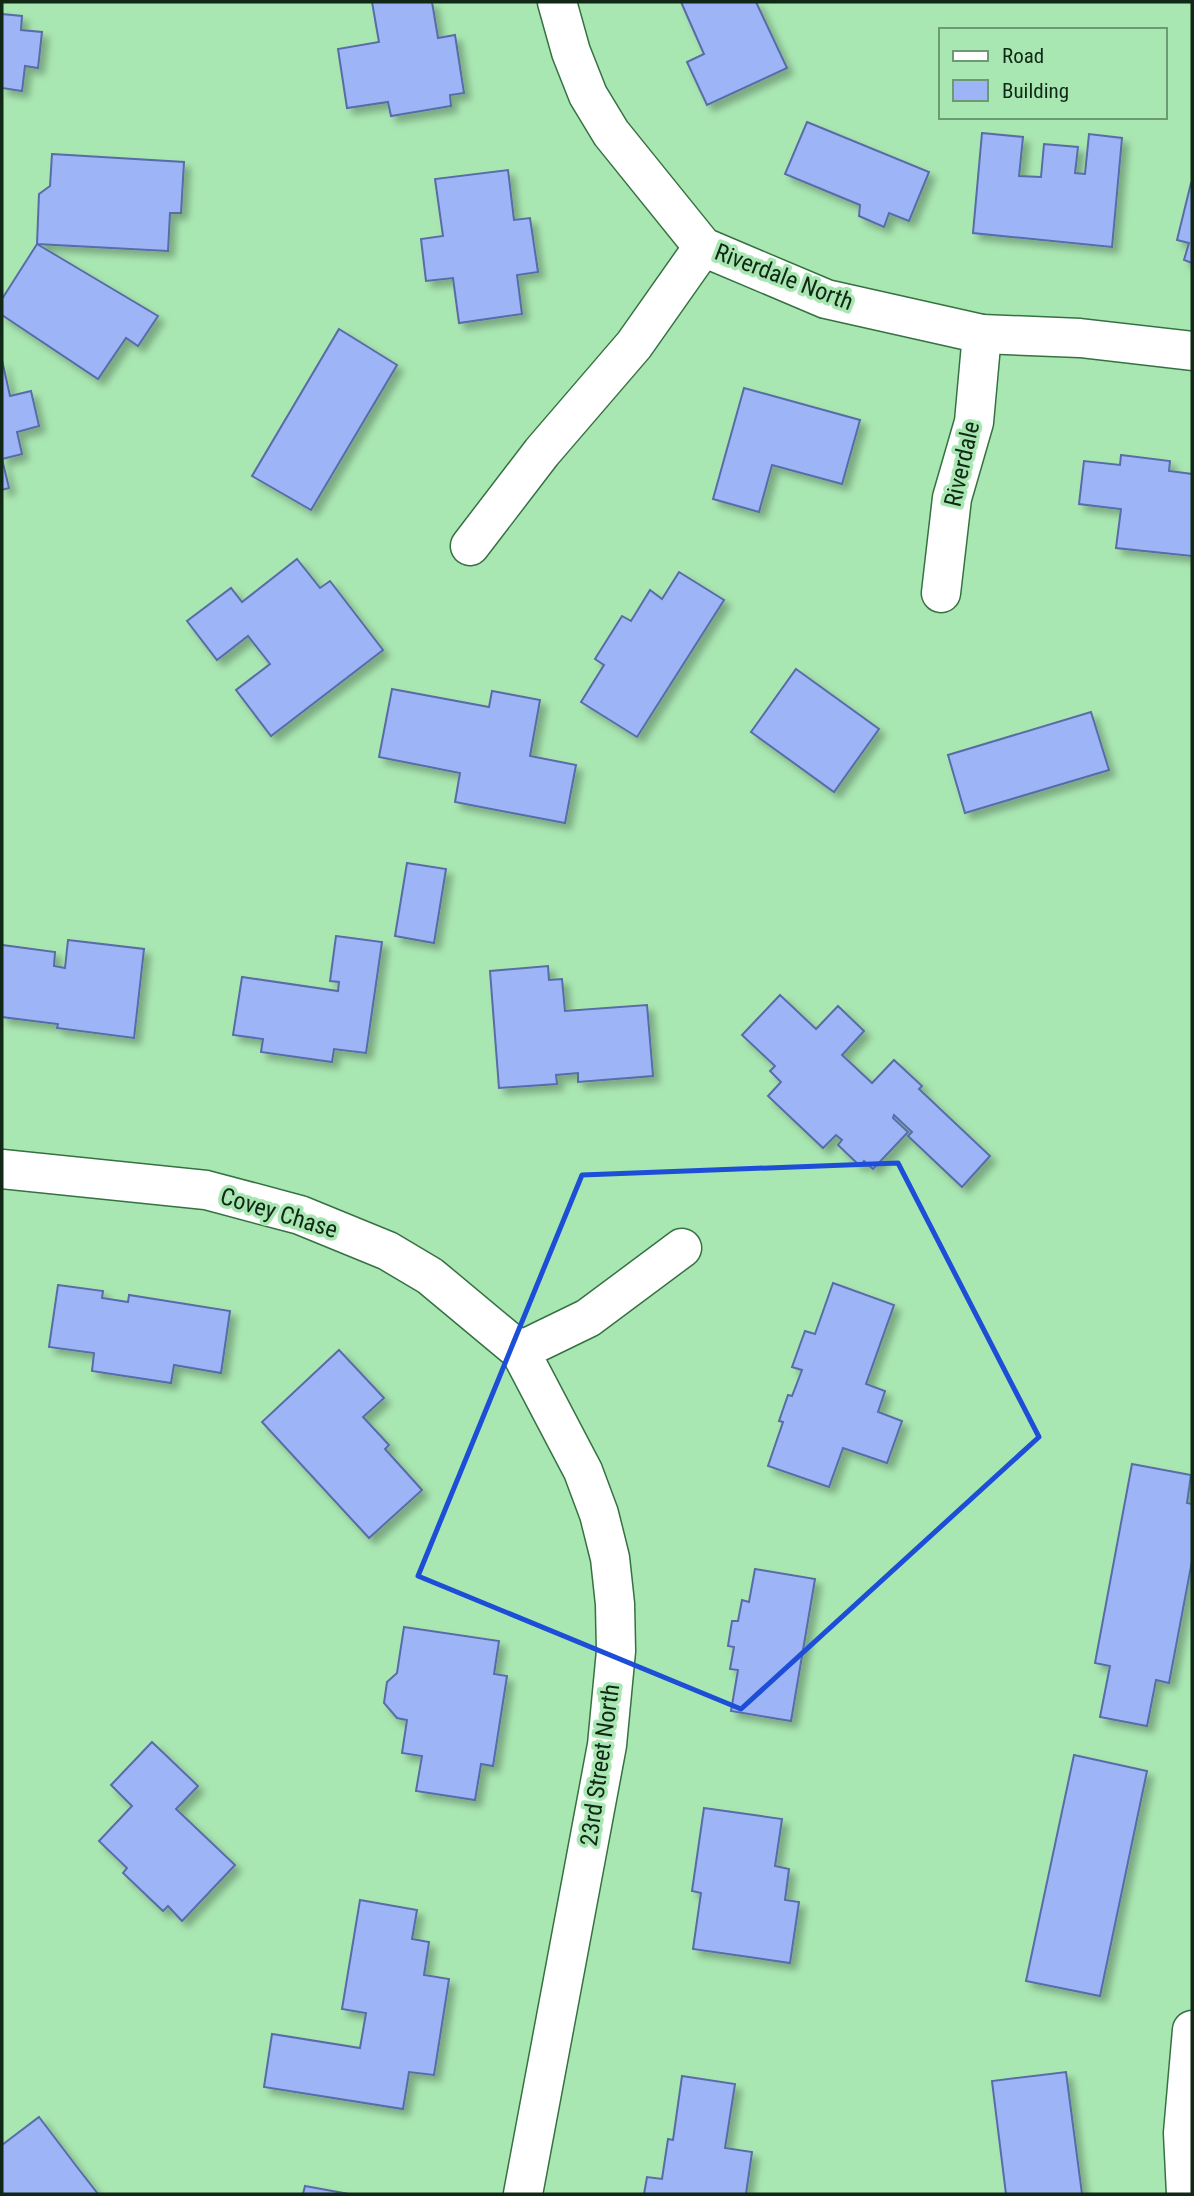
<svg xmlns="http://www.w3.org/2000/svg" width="1194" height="2196" font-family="'Roboto Condensed',sans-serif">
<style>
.building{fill:#9db5f6;stroke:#586ca8;stroke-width:2;filter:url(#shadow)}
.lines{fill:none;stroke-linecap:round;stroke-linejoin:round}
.minor-casing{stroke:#367143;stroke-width:41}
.minor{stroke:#fff;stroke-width:38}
.marked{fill:none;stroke:#1d4ed8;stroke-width:5;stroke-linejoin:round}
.labels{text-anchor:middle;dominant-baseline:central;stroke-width:7;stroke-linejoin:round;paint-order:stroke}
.street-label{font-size:24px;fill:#102815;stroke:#a9e7b2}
</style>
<defs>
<filter id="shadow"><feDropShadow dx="6" dy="6" stdDeviation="3.5" flood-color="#0004"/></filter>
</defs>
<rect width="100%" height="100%" fill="#a9e7b2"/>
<g class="building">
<polygon points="372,2 432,2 438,38 455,35 464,93 450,95 451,106 391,116 388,102 347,108 338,49 379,42"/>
<polygon points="681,2 756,2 787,68 707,105 687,62 704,54"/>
<polygon points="2,14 22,16 21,30 42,32 38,68 25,66 22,91 2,88"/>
<polygon points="807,122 929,172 909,221 889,213 884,227 859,216 860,205 785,174"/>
<polygon points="982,133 1023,137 1019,176 1041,177 1044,144 1078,147 1075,173 1085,174 1089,134 1122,138 1112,247 973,233"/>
<polygon points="52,154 184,162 181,213 170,213 168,251 37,244 39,194 50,186"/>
<polygon points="508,170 514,220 530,218 538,272 517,275 522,314 459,323 453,278 426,281 421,239 443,236 435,179"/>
<polygon points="1191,183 1192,183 1192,263 1184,260 1189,243 1177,240"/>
<polygon points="37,244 158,316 138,346 126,338 98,379 2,315 2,299"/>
<polygon points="339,329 397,365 311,510 252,476"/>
<polygon points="2,360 10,396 31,391 39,426 17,432 22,454 2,459 9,488 2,490"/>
<polygon points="744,388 860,420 842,484 772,465 759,512 713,499"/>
<polygon points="1121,455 1170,461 1169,471 1192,474 1192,556 1116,548 1121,509 1079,504 1084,461 1120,465"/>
<polygon points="297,559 320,588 330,581 383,650 271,736 236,690 270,664 248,636 217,660 187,621 231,588 242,602"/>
<polygon points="679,572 724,600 637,737 581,702 604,665 595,659 622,616 631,621 650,590 662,599"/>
<polygon points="796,669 879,729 834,792 751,732"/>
<polygon points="392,689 489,707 492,691 540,700 530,756 576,765 565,823 455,802 460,773 379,757"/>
<polygon points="1091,712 1109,770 965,813 948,755"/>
<polygon points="407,863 446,869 434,943 395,936"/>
<polygon points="336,936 382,942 366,1053 334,1049 332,1062 261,1052 263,1039 233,1035 242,977 338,991 339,982 330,981"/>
<polygon points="68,940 144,949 134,1038 57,1028 58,1024 2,1017 2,945 55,952 54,966 65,968"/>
<polygon points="548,966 549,980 562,979 565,1011 647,1005 653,1076 578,1082 578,1073 556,1075 557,1084 499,1088 490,971"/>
<polygon points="780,995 816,1029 838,1006 864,1031 842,1055 872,1083 894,1060 922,1086 919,1089 990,1156 962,1187 908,1136 912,1132 894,1115 893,1118 908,1132 873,1169 864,1161 860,1166 838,1145 842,1140 836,1135 823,1148 768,1096 781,1082 770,1071 775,1066 742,1035"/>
<polygon points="833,1283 894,1305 866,1384 885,1391 878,1412 902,1421 887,1463 843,1448 829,1487 768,1466 783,1422 779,1421 788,1395 792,1396 802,1370 792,1367 805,1331 815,1334"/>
<polygon points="58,1285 103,1291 102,1298 128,1302 129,1295 230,1311 221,1373 174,1365 171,1383 92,1371 94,1353 49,1347"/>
<polygon points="339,1350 384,1398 363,1417 389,1445 385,1449 422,1490 369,1538 262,1422"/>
<polygon points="1132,1464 1191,1475 1187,1503 1192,1504 1192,1561 1169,1683 1156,1680 1147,1726 1100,1717 1110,1666 1095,1663"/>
<polygon points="755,1569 815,1579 791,1721 731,1711 738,1670 730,1669 734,1647 728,1646 732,1621 738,1621 742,1600 749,1602"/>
<polygon points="404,1627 499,1641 494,1674 507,1676 493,1766 481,1764 475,1800 416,1791 422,1756 402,1753 407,1720 397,1718 384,1703 387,1682 397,1673"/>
<polygon points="152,1742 198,1786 176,1809 235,1865 182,1921 168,1906 163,1911 123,1873 127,1868 99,1841 132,1806 111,1785"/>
<polygon points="1074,1755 1147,1771 1100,1996 1026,1981"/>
<polygon points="704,1808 782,1819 775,1866 789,1869 785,1900 799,1902 790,1963 693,1949 701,1893 692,1891"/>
<polygon points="360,1900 417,1910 412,1939 429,1942 424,1975 449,1979 434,2075 409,2072 403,2109 264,2087 272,2034 360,2048 366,2013 342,2009"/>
<polygon points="1066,2072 1082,2194 1006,2194 992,2081"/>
<polygon points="682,2076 735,2084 725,2148 752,2152 746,2194 644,2194 647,2177 662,2179 668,2139 673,2140"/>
<polygon points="39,2117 77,2167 98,2194 2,2194 2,2145"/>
<polygon points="305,2186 349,2194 303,2194"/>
</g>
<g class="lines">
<g class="minor-casing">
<g id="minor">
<polyline points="557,2 571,52 588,95 611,133 703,247 826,299 982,334 1080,338 1192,351"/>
<polyline points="470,546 542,452 634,345 703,247"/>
<polyline points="941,593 952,498 974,422 982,334"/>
<polyline points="2,1169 206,1190 300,1215 388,1251 430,1276 520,1351 583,1471 599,1514 610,1558 615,1604 616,1651 607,1745 523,2194"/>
<polyline points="520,1351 588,1318 682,1248"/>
<polyline points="1186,2194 1183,2133 1192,2030"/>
</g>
</g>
<use href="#minor" class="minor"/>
</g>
<path class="marked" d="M898 1163 1039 1437 741 1709 418 1576 582 1175Z"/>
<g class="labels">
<g class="street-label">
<text transform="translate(784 277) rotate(21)">Riverdale North</text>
<text transform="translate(962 464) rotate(-77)">Riverdale</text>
<text transform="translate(279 1213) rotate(17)">Covey Chase</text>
<text transform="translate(600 1765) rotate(-82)">23rd Street North</text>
</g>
</g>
<rect width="1194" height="2196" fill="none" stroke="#102815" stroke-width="7"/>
<rect x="939" y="28" width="228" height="91" fill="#a9e7b2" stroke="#6c9b73" stroke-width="2"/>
<rect x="953" y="51" width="35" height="10" fill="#ffffff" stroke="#6c9b73" stroke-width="2"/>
<text x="1002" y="63" font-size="21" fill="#102815">Road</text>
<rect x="953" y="80" width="35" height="21" fill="#9db5f6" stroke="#6c9b73" stroke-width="2"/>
<text x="1002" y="98" font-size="21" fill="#102815">Building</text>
</svg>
